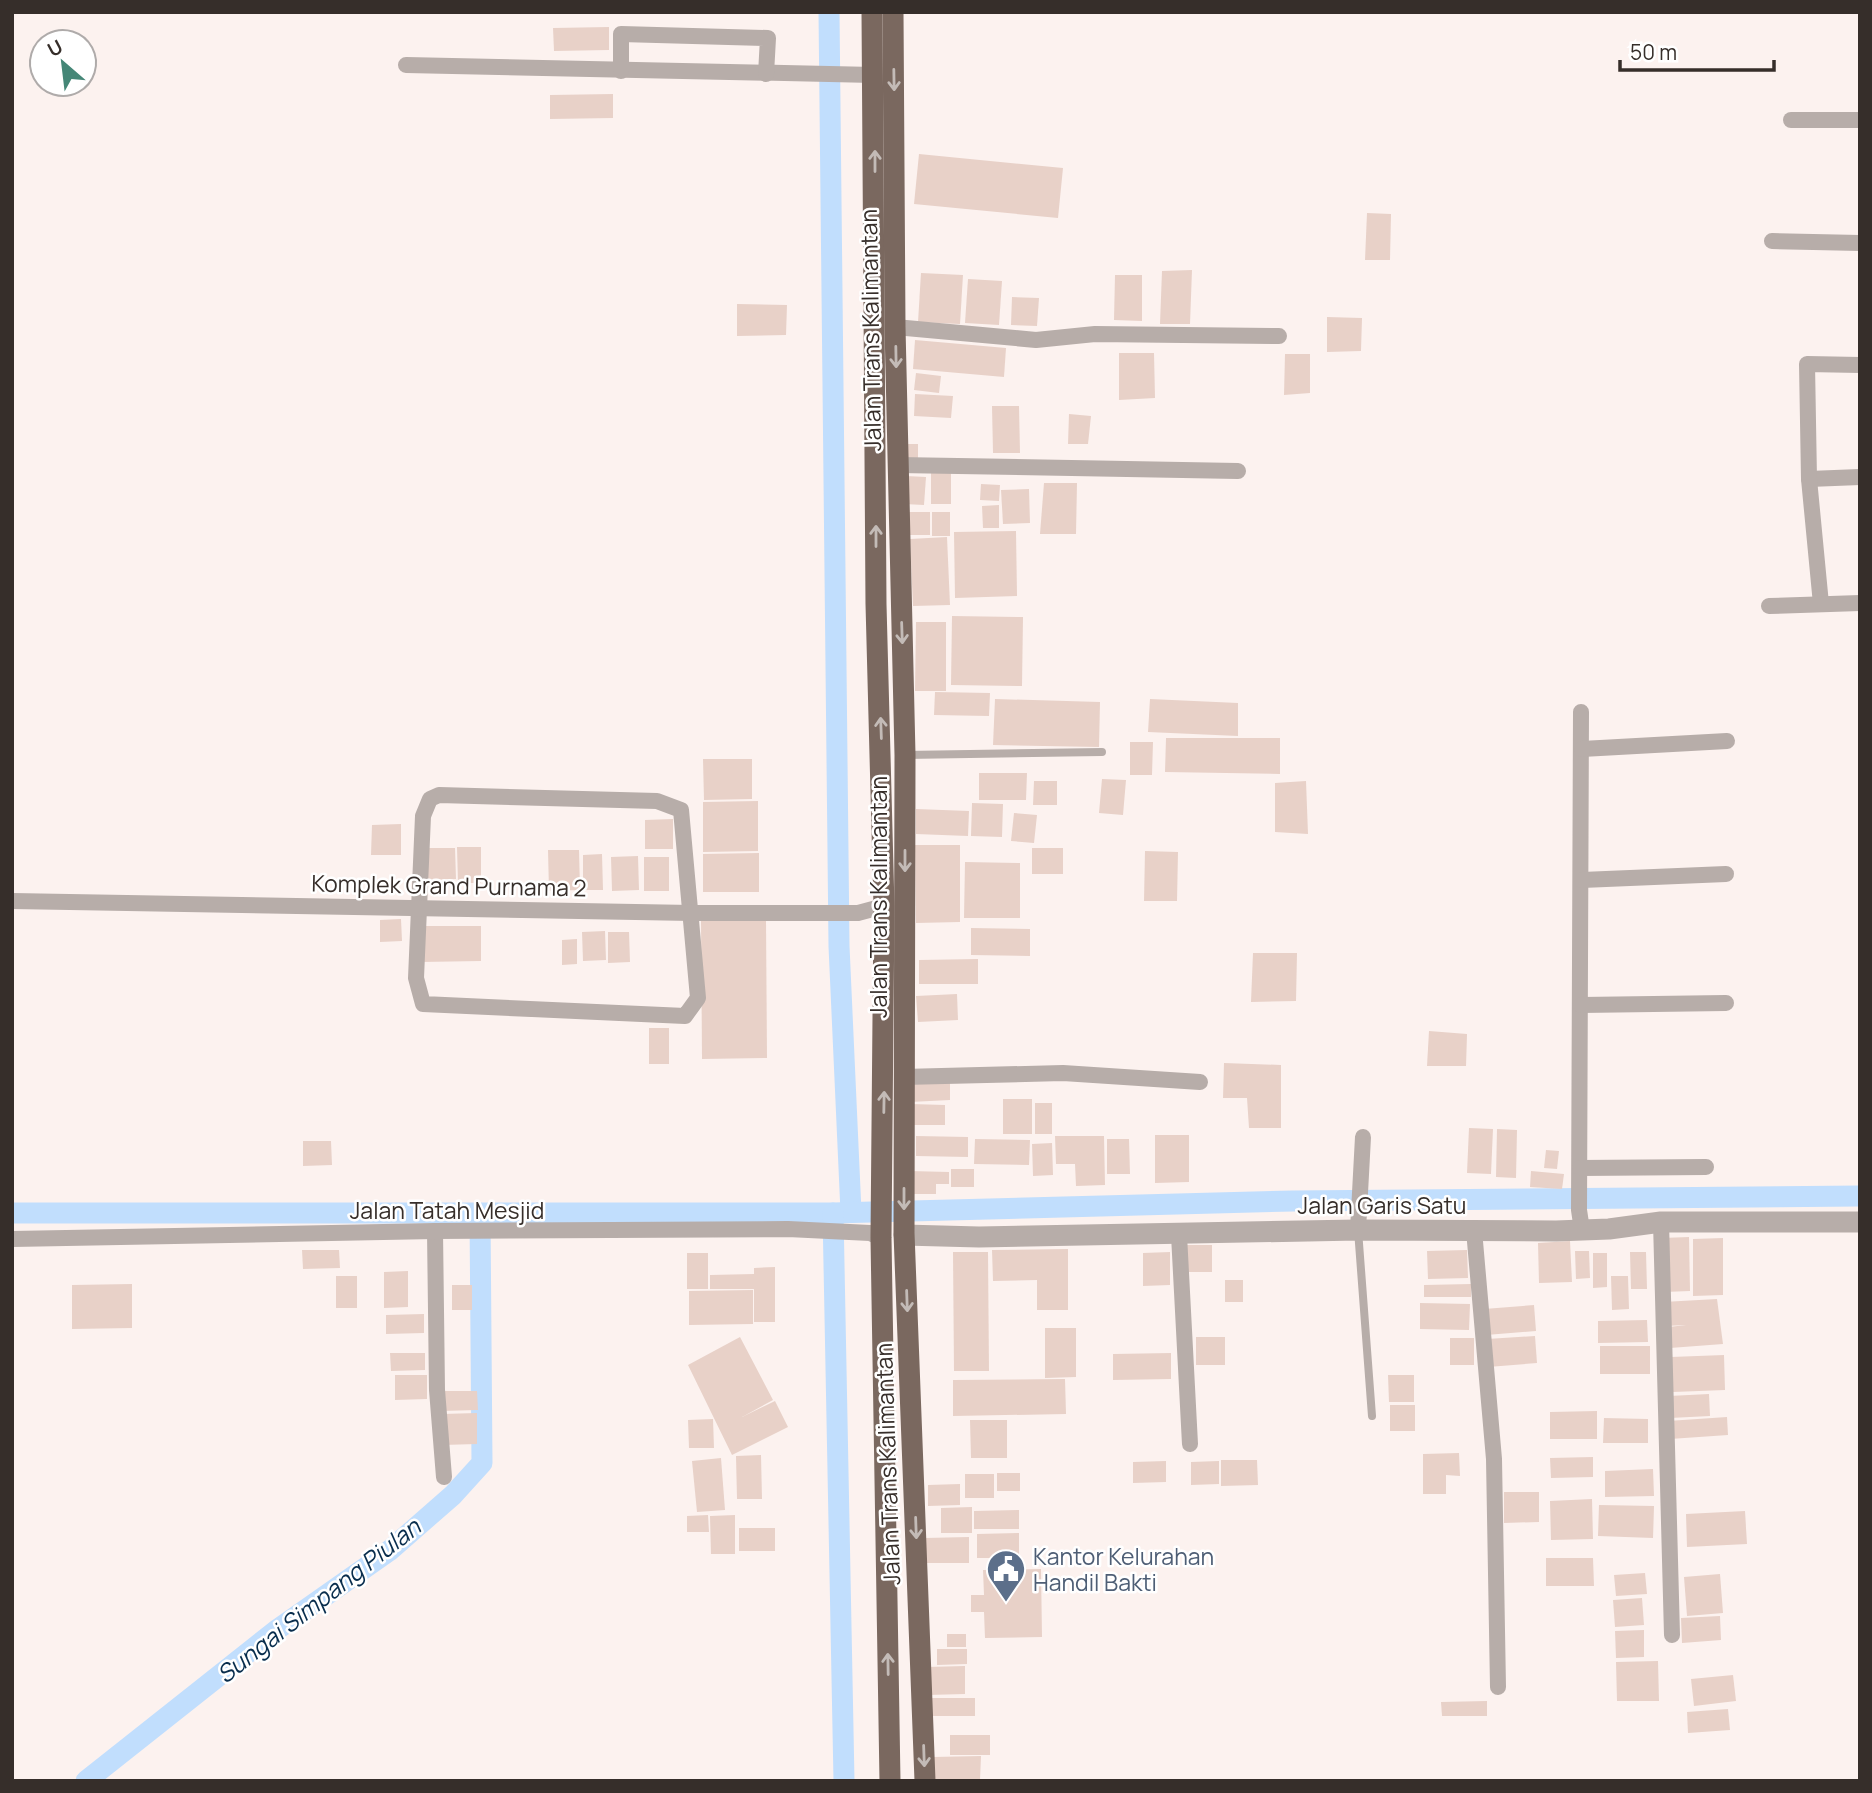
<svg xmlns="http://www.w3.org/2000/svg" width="1872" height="1793" font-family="Manrope,sans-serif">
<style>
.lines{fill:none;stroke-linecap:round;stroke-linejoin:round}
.canal{stroke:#c1defd;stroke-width:21}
.building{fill:#e8d1c8}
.service{stroke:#b7ada9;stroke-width:8}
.minor{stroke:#b7ada9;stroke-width:16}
.tertiary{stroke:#b7ada9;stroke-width:21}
.trunk{stroke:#7a685f;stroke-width:21}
.oneway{stroke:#c3bbb7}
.labels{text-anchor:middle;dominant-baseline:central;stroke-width:5;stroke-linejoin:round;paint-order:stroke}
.street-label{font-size:23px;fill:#362e2a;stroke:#fff}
.service-label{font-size:23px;fill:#4e5e75;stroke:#fff;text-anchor:start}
.water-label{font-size:24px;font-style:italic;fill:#082d4d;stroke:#fff}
</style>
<rect width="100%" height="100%" fill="#fcf2ef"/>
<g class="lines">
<g class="canal">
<polyline points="829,12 839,946 851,1212"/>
<polyline points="12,1213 833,1213 1293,1201 1860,1196"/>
<polyline points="833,1213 844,1781"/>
<polyline points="86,1781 278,1629 389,1551 453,1495 482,1463 480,1215"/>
</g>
</g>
<g class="building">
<polygon points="609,27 609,50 554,51 553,28"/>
<polygon points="613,94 613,118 550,119 550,95"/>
<polygon points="919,154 1063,168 1058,218 914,204"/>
<polygon points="1367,213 1391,214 1390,260 1365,260"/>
<polygon points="1192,270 1190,324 1160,324 1162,271"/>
<polygon points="921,273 963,275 960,324 918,322"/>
<polygon points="1115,275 1142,275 1142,321 1114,320"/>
<polygon points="968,279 1002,281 999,325 965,323"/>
<polygon points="1012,297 1039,298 1037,326 1011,325"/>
<polygon points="737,304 787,305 786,335 737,336"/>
<polygon points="1327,317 1362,318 1361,351 1327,352"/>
<polygon points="915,340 1006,348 1004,377 913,369"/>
<polygon points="1119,353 1154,353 1155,398 1119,400"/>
<polygon points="1285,354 1310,354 1310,393 1284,395"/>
<polygon points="916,373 941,376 939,393 914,390"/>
<polygon points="915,394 953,396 951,418 914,416"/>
<polygon points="992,406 1019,406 1020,453 993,453"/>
<polygon points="1069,414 1091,416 1088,444 1068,444"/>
<rect x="903" y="444" width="15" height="18"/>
<polygon points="951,472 951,504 931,504 931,473"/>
<polygon points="906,476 926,477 924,505 904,504"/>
<polygon points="1044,483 1077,483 1076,534 1040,534"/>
<polygon points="981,484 1000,485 999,501 980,500"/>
<polygon points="1029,489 1030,523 1003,524 1001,490"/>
<polygon points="999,505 999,528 983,528 982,506"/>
<polygon points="907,512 930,512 930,535 908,535"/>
<rect x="932" y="512" width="18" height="24"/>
<polygon points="1016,531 1017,596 955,598 954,532"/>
<polygon points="947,537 950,605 913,606 910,539"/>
<polygon points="952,616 1023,617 1022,686 951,685"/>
<polygon points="916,622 946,622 946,691 915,691"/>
<polygon points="935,692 990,693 989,716 934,715"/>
<polygon points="995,699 1100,702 1099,747 993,745"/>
<polygon points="1150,699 1238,703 1238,736 1148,732"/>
<polygon points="1166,738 1280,738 1280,774 1165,772"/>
<polygon points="1130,742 1153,742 1152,775 1130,775"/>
<polygon points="703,759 752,759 752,799 704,800"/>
<polygon points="979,773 1027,773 1026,800 979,800"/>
<polygon points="1102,779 1126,780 1123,815 1099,813"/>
<polygon points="1034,781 1057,781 1057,805 1033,805"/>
<polygon points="1306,781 1308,834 1275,832 1275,783"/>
<polygon points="758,801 758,851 703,852 703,802"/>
<polygon points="972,803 1003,804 1002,837 971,836"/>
<polygon points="916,809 969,811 968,836 916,834"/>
<polygon points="1014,813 1037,815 1034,843 1011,841"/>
<polygon points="673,819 673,849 645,849 645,820"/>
<polygon points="401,824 401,855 371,855 372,825"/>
<polygon points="915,845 960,845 960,922 916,923"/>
<polygon points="457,847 481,847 481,883 458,883"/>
<polygon points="428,848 455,848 456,879 428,880"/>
<rect x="1032" y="848" width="31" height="26"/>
<polygon points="548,850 579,850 580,890 549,891"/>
<polygon points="1145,851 1178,852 1177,901 1144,901"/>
<polygon points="759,853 759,892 703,892 703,854"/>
<polygon points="602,854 603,890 583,890 583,855"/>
<polygon points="638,856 639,890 612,891 611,857"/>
<rect x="644" y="857" width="25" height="34"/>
<polygon points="965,862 1020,863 1020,918 964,918"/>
<polygon points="401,919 402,941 380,942 380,920"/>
<polygon points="766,920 767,1058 702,1059 701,921"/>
<polygon points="421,926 481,926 481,961 421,962"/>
<polygon points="971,928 1030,929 1030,956 971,955"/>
<polygon points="605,931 606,960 583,961 582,932"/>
<polygon points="608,932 629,932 630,962 608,963"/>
<polygon points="577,939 577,964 562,965 562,940"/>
<polygon points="1253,953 1297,953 1296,1001 1251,1002"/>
<polygon points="978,959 978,984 919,984 919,960"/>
<polygon points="957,994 958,1020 918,1022 916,996"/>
<rect x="649" y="1028" width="20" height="36"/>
<polygon points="1429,1031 1467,1034 1466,1066 1427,1066"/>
<polygon points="1224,1063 1281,1065 1281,1128 1249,1128 1247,1098 1223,1098"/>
<polygon points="950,1083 950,1100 910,1102 910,1084"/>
<rect x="1003" y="1099" width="29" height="35"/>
<rect x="1035" y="1103" width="17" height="31"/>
<polygon points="911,1104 945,1105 945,1125 911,1125"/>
<polygon points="1469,1128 1493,1129 1491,1174 1467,1173"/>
<polygon points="1497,1129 1517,1130 1516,1178 1496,1177"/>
<polygon points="1155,1135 1189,1135 1189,1182 1155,1183"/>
<polygon points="916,1136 968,1137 968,1157 916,1156"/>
<polygon points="1055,1136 1104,1136 1105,1185 1076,1186 1075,1164 1056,1164"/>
<polygon points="975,1139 1030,1140 1029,1165 974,1164"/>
<polygon points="1107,1139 1129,1139 1130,1174 1107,1174"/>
<polygon points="303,1141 331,1141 332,1165 303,1166"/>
<polygon points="1052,1143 1053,1175 1033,1176 1032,1144"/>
<polygon points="1546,1150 1559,1151 1557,1169 1544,1168"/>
<rect x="951" y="1169" width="23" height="18"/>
<polygon points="909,1171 949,1172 949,1184 936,1184 936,1194 909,1194"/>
<polygon points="1531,1171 1564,1174 1562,1189 1530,1187"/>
<polygon points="1689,1237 1690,1291 1664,1292 1662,1238"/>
<polygon points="1723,1238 1723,1295 1693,1296 1693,1239"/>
<polygon points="1570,1241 1572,1282 1539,1283 1538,1243"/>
<rect x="1182" y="1245" width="30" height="27"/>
<polygon points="1068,1249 1068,1310 1037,1310 1037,1280 993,1281 992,1250"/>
<polygon points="302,1250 339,1250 340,1268 303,1269"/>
<polygon points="1467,1250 1468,1278 1428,1279 1427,1251"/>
<polygon points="1575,1251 1589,1251 1590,1278 1576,1279"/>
<polygon points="953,1252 988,1252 989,1371 954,1371"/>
<polygon points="1170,1252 1170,1285 1143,1286 1143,1253"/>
<polygon points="1630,1252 1646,1252 1647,1289 1631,1289"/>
<rect x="687" y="1253" width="21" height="36"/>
<polygon points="1593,1253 1607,1253 1607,1287 1593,1288"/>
<polygon points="775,1267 775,1322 754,1322 754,1289 710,1289 710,1275 754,1274 754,1268"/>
<polygon points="408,1271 408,1307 384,1308 384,1272"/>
<rect x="336" y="1276" width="21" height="32"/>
<polygon points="1611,1276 1628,1276 1629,1309 1612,1310"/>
<rect x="1225" y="1280" width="18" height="22"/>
<polygon points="132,1284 132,1328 72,1329 72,1285"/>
<polygon points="1471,1284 1471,1297 1424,1297 1424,1285"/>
<rect x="452" y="1285" width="20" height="25"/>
<polygon points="753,1290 753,1324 689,1325 689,1291"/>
<polygon points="1717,1299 1723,1344 1670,1348 1669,1327 1686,1325 1665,1326 1663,1302"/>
<polygon points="1420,1303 1470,1304 1469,1330 1420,1329"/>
<polygon points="1534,1305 1536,1331 1486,1335 1484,1309"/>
<polygon points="424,1314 424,1333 386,1334 386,1315"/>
<polygon points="1647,1320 1648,1342 1598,1343 1598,1321"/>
<polygon points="1045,1328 1076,1328 1076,1377 1045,1378"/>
<polygon points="1535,1336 1537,1363 1488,1367 1487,1339"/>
<polygon points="740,1337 773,1400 742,1417 775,1401 788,1427 732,1455 688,1365"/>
<rect x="1196" y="1337" width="29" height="28"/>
<rect x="1450" y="1338" width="24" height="27"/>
<rect x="1600" y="1346" width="50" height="28"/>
<polygon points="390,1353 425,1353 425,1370 391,1371"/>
<polygon points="1171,1353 1171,1379 1113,1380 1113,1354"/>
<polygon points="1724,1355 1725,1390 1673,1392 1671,1357"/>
<polygon points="395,1375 427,1375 427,1399 395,1400"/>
<polygon points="1388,1375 1414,1375 1414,1402 1389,1402"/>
<polygon points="1065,1379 1066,1414 953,1416 953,1380"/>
<polygon points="440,1391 477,1391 478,1410 441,1411"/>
<polygon points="1709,1394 1710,1416 1670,1418 1669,1396"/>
<rect x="1390" y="1405" width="25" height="26"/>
<polygon points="1597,1411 1597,1439 1550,1439 1550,1412"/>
<polygon points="477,1413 477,1444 442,1445 442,1414"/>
<polygon points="1727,1417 1728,1435 1670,1439 1668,1421"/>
<polygon points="1604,1418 1648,1419 1648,1443 1603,1443"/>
<polygon points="713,1419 714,1448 689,1448 688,1420"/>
<polygon points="970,1420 1007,1420 1007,1458 971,1458"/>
<polygon points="1459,1453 1460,1476 1446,1475 1446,1494 1423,1494 1423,1454"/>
<polygon points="761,1455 762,1499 737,1499 736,1456"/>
<polygon points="1593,1457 1593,1477 1551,1478 1550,1458"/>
<polygon points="721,1458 725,1510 697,1512 692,1461"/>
<polygon points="1221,1460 1257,1460 1258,1485 1221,1486"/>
<polygon points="1166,1461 1166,1482 1133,1483 1133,1462"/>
<polygon points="1219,1461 1219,1484 1191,1485 1191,1462"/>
<polygon points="1653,1469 1654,1496 1605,1497 1605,1471"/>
<rect x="997" y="1473" width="23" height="18"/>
<rect x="965" y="1474" width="29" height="24"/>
<polygon points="960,1484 960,1505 928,1506 928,1485"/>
<polygon points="1504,1492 1539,1492 1539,1522 1504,1523"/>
<polygon points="1592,1499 1593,1539 1551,1540 1550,1501"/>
<polygon points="1599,1505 1654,1506 1653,1538 1598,1536"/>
<polygon points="972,1507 972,1533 941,1533 941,1508"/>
<polygon points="1019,1510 1019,1529 974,1529 974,1511"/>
<polygon points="1745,1511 1747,1544 1687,1547 1686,1514"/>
<polygon points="708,1515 709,1532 687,1532 687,1516"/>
<polygon points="735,1515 735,1554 711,1554 710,1516"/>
<rect x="739" y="1528" width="36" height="23"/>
<polygon points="1019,1533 1019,1558 977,1558 977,1534"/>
<polygon points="969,1537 969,1563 925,1563 925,1538"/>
<polygon points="1546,1558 1593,1558 1594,1586 1546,1586"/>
<polygon points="1041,1569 1042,1637 985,1638 984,1612 971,1612 971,1595 984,1595 983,1570"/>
<polygon points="1645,1573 1647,1594 1616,1596 1614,1575"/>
<polygon points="1720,1574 1723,1613 1687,1616 1684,1577"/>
<polygon points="1642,1598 1644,1625 1615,1627 1613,1600"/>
<polygon points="1720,1616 1721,1640 1682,1643 1681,1618"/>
<polygon points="1644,1630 1644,1657 1616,1658 1615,1631"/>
<rect x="947" y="1634" width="19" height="13"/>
<polygon points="937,1649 967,1649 967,1664 937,1665"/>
<polygon points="1658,1661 1659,1701 1617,1701 1616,1662"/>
<polygon points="965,1666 965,1694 927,1695 927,1667"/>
<polygon points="1733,1675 1736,1701 1694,1706 1691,1679"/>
<rect x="930" y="1698" width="45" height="18"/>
<polygon points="1487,1701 1487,1716 1442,1716 1441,1702"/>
<polygon points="1728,1709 1730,1730 1688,1733 1687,1712"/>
<rect x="950" y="1735" width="40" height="20"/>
<polygon points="981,1756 980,1780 933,1781 933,1757"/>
</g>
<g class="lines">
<g class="service">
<polyline points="905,755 1102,752"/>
<polyline points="1358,1230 1372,1416"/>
</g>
<g class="minor">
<polyline points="406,65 874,75"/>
<polyline points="621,71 621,34 768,38 766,74"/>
<polyline points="1791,120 1860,120"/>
<polyline points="1772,241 1860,243"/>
<polyline points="895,327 1036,340 1095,334 1279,336"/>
<polyline points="898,465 1238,471"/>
<polyline points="1809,479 1860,477"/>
<polyline points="1821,604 1809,479 1807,364 1860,365"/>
<polyline points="1769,606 1860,603"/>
<polyline points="1581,712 1579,1210 1582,1230"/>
<polyline points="1582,749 1727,741"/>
<polygon points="439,795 657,801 681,810 698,998 685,1016 423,1004 416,978 423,816 430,799"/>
<polyline points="1582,880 1726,874"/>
<polyline points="12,901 692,913 858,913 884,906"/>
<polyline points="1581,1005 1726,1003"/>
<polyline points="903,1077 1063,1073 1200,1082"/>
<polyline points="1580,1168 1706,1167"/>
<polyline points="1661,1222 1672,1635"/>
<polyline points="1358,1230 1363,1137"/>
<polyline points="1474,1230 1494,1459 1498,1687"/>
<polyline points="435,1231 437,1390 444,1477"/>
<polyline points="1179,1235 1190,1444"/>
<polyline points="12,1239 435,1231 788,1229 870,1233 881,1238"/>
</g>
<polyline class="tertiary" points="904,1235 979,1237 1358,1230 1556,1231 1609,1229 1661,1222 1860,1222"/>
<g class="trunk">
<polyline points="872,12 876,604 884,906 881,1238 890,1781"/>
<polyline points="893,12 895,327 905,755 904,1233 925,1781"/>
</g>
</g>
<defs><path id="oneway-shaft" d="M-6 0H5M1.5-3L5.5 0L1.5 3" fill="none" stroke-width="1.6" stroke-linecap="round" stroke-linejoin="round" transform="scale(1.75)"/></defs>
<g class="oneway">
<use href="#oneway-shaft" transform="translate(894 80) rotate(89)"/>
<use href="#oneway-shaft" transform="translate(875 161) rotate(-90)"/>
<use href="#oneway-shaft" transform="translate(896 357) rotate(89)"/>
<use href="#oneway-shaft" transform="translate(876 536) rotate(-90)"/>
<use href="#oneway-shaft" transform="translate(902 633) rotate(88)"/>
<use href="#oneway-shaft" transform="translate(881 728) rotate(-92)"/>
<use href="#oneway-shaft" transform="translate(905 861) rotate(90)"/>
<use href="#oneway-shaft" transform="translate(884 1102) rotate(-89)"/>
<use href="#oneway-shaft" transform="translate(904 1199) rotate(90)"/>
<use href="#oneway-shaft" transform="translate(907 1301) rotate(88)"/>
<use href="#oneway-shaft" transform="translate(916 1528) rotate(88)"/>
<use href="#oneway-shaft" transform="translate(888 1664) rotate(-91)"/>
<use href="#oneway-shaft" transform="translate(924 1756) rotate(88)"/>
</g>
<defs>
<g id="civic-pin" transform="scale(2.0125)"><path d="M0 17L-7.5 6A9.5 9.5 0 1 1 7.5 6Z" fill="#5c6f8a" stroke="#fff"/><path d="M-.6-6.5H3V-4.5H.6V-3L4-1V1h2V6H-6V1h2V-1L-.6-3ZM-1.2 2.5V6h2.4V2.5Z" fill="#fff"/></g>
</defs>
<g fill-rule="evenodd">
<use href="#civic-pin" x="1006" y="1569"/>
</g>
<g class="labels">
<g class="street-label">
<text transform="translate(870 330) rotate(-91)">Jalan Trans Kalimantan</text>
<text transform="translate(449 885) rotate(1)">Komplek Grand Purnama 2</text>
<text transform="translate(878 897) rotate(-90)">Jalan Trans Kalimantan</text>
<text x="1382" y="1205">Jalan Garis Satu</text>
<text x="447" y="1210">Jalan Tatah Mesjid</text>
<text transform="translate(887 1464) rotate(-92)">Jalan Trans Kalimantan</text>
</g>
<g class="service-label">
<text x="1033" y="1556">Kantor Kelurahan<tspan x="1033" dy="26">Handil Bakti</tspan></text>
</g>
<g class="water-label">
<text transform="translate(318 1600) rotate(-38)">Sungai Simpang Piulan</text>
</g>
</g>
<rect width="1872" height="1793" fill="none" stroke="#362e2a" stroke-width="28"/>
<g transform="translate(63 63) rotate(332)"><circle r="33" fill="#ffffff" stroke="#afabaa" stroke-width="2"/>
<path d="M0-5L12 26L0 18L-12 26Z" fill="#458777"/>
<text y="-10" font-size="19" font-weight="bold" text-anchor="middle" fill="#362e2a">U</text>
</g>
<path d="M1620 60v10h154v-10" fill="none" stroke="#362e2a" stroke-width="3.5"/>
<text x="1630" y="60" font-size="21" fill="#362e2a" stroke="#ffffff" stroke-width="5" paint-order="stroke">50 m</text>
</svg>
